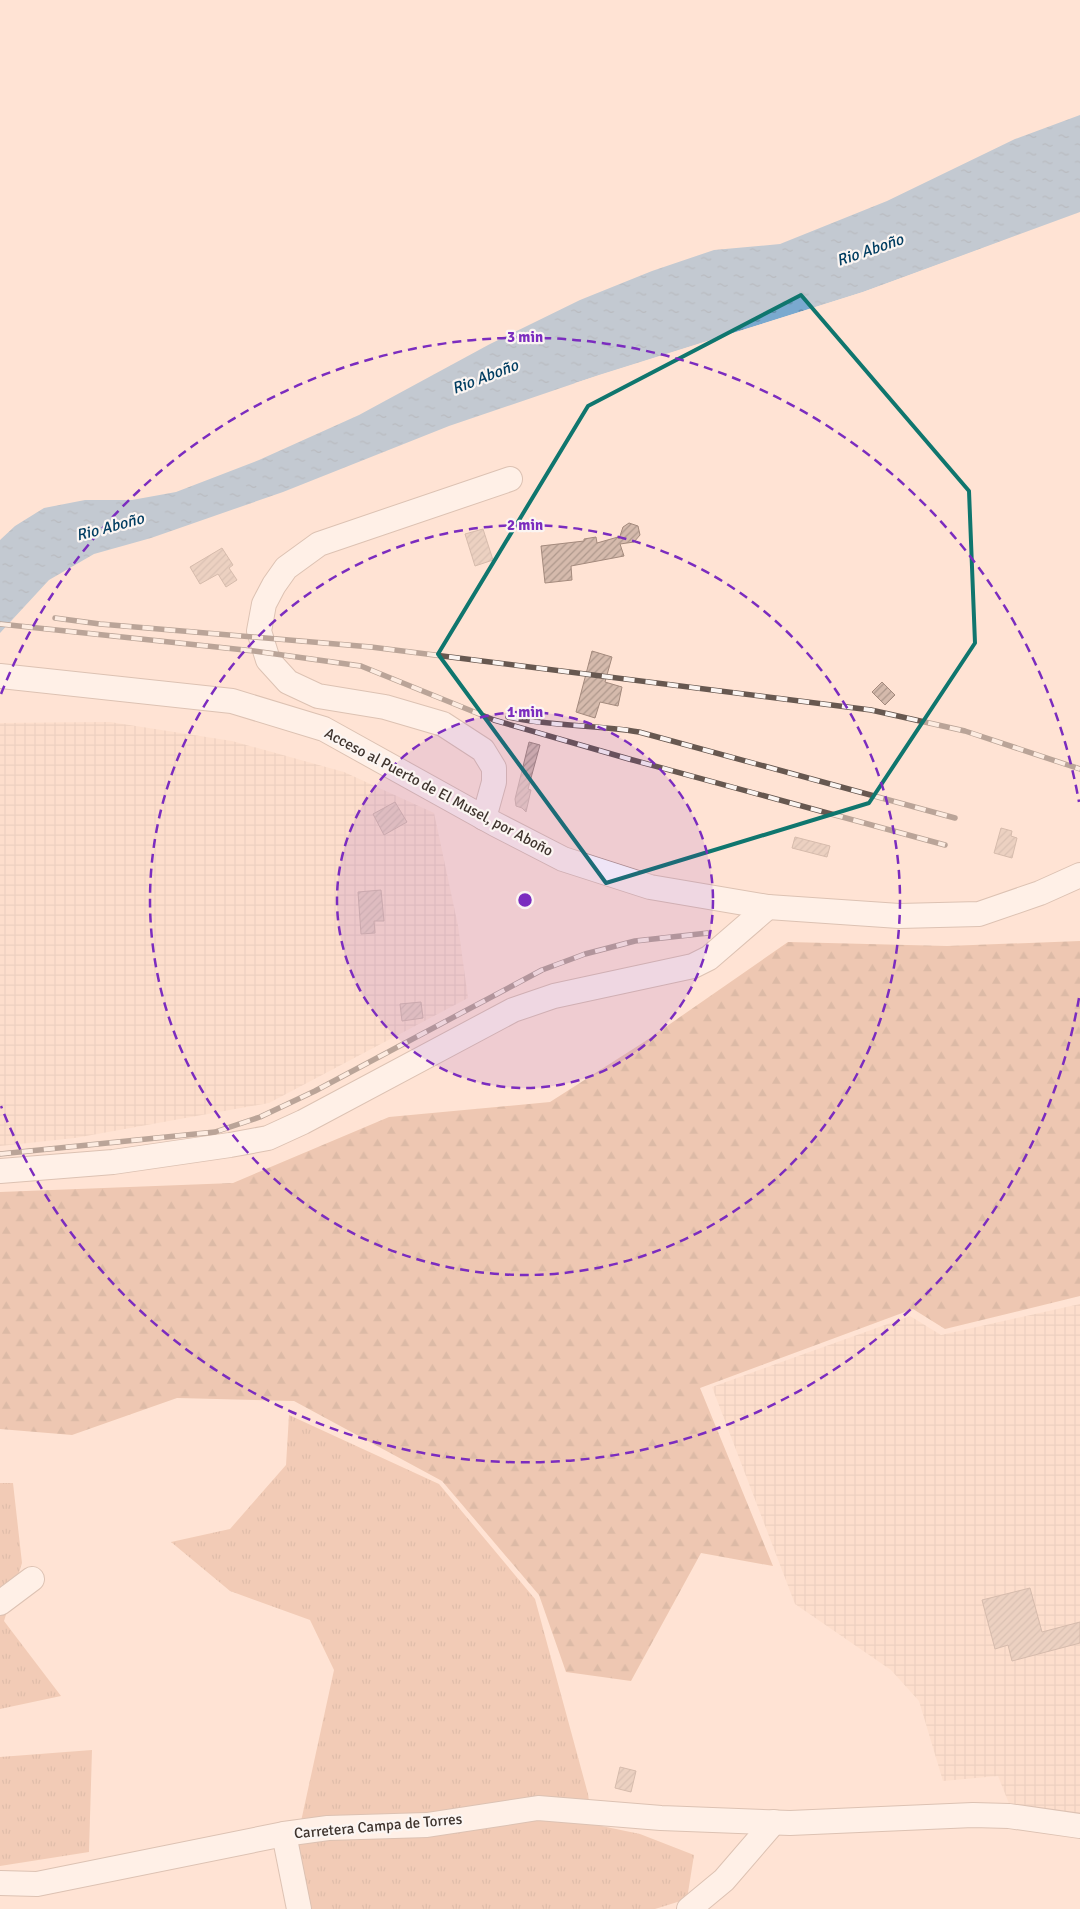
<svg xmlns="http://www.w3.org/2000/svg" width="1080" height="1909" font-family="Signika,sans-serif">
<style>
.industrial{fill:url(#industrial-grid)}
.grass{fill:url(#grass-tufts)}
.forest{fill:url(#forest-firs)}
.water{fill:url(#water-ripples)}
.pier{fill:#ffe3d4}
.building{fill:url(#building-hatch);stroke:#a48a7d}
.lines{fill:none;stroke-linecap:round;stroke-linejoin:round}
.minor-casing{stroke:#b3998c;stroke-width:26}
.minor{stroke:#fff;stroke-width:24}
.rail-casing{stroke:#675850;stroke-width:5.5}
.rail{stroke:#fbf5f2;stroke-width:4;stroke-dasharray:11;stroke-linecap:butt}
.marked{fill:none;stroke:#0f766e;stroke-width:4;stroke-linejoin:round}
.ring{fill:none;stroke:#7b2cbf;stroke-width:2.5;stroke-dasharray:9 6}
.labels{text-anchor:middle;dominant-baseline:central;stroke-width:4.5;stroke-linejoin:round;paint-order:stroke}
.street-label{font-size:15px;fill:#3f342e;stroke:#fbf5f2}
.water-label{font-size:16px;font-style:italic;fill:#013d61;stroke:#fbf5f2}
.centre{fill:#7b2cbf;stroke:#fbf5f2;stroke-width:2.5}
.ring-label{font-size:15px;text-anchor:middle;font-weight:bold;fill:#7b2cbf;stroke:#fbf5f2;stroke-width:4.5;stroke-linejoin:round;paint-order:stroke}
</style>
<defs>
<pattern id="industrial-grid" width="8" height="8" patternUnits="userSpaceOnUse" patternTransform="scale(1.25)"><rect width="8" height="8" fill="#fad7c4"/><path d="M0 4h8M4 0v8" fill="none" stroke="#d7b9a9"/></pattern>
<pattern id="grass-tufts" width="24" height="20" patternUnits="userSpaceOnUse" patternTransform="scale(1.25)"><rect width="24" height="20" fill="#e2ae93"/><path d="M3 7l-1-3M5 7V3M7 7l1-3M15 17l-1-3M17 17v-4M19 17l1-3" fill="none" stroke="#b98e78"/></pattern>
<pattern id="forest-firs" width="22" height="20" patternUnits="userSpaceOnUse" patternTransform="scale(1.25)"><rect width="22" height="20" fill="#daa589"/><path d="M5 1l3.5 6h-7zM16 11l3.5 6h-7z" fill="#b28770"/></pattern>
<pattern id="water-ripples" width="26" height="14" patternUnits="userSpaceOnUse" patternTransform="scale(1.25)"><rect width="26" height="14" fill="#7aa9cf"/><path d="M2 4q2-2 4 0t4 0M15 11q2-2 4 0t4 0" fill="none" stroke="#658aa8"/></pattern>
<pattern id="building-hatch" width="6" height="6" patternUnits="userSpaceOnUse" patternTransform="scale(1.25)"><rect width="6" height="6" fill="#d5baac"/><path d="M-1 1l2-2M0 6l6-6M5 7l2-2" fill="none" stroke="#ae988c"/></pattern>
</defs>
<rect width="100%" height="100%" fill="#ffe3d4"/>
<g class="industrial">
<polygon points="110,722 232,741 344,772 434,813 458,926 468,998 269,1103 75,1138 0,1146 0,723"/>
<polygon points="1080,1304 1080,1815 1010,1806 998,1776 943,1781 919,1701 891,1670 795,1604 712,1387 910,1316 941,1335"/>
</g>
<g class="grass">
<polygon points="289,1415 439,1484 535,1599 588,1794 592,1824 640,1834 694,1855 687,1899 655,1909 307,1909 295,1849 334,1670 310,1620 230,1591 171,1542 230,1529 286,1465"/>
<polygon points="0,1483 13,1483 22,1563 4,1621 61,1696 0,1709"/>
<polygon points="92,1750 89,1852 0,1866 0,1757"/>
</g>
<polygon class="forest" points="1080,941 1080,1296 945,1329 913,1309 700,1388 773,1566 701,1553 631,1681 566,1672 539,1595 442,1481 294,1401 177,1398 72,1435 0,1429 0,1192 233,1183 389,1117 550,1102 644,1042 788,942 947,946"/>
<polygon class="water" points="1080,115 1080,212 863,292 599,375 449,426 283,492 151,538 94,554 49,580 0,633 0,540 15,526 44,508 85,500 132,500 176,492 259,460 359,415 490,344 580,300 652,271 714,250 780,244 887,201 1015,139"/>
<polygon class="pier" points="1080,213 863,295 574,386 575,383 863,292"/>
<g class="building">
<polygon points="629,523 638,526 640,535 634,542 620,544 624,556 571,566 572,580 545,583 541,546 584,541 584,539 596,537 597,543 618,537 619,539 623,527"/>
<polygon points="483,529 493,560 475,566 465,534"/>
<polygon points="222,548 233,565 229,568 237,580 226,587 218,574 200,584 190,567"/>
<polygon points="592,651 612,657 605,682 622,687 618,706 600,702 595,718 576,712"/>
<polygon points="882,682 895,695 885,705 872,692"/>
<polygon points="529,742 540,745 528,789 531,790 526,812 522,808 516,806 515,799"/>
<polygon points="395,802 407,822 384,835 373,814"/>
<polygon points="1001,828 1012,831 1011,836 1017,838 1012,858 994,853"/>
<polygon points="795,837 830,846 827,857 792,848"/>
<polygon points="381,890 384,921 374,921 375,933 361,934 358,892"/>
<polygon points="421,1002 423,1018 402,1021 400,1004"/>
<polygon points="1030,1588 1042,1632 1080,1622 1080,1643 1012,1661 1008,1645 995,1649 982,1600"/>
<polygon points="620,1767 636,1771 631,1792 615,1788"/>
</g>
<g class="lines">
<g class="minor-casing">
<g id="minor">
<polyline points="0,676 232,701 324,729 495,824 563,859 650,887 768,907 899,916 979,914 1040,893 1080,875"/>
<polyline points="484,818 494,782 494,768 483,750 443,724 385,707 318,696 288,682 268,660 259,631 264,604 274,585 286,568 319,544 510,479"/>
<polyline points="0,1171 113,1162 230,1145 268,1138 303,1122 513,1010 554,996 693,966 709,958 768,907"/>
<polyline points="0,1603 32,1579"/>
<polyline points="284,1834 299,1909"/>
<polyline points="0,1883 37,1884 284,1834 328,1828 427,1825 538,1808 661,1818 790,1823 973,1815 1009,1816 1080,1826"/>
<polyline points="689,1909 724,1880 774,1822"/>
</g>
</g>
<use href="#minor" class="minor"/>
<g class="rail-casing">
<g id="rail">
<polyline points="55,618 100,624 371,647 871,710 965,731 1080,769"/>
<polyline points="0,624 254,651 361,666 494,720 629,759 945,845"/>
<path d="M508 717C551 727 595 724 639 732L955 818"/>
<polyline points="0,1154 215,1132 260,1117 315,1091 542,970 585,954 635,941 708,933"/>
</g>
</g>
<use href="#rail" class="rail"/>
</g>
<path d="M0 0H1080V1909H0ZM801 295 969 491 975 643 869 803 606 883 438 654 588 406Z" fill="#ffe3d4" fill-opacity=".55" fill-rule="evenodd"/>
<path class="marked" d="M801 295 969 491 975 643 869 803 606 883 438 654 588 406Z"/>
<circle cx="525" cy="900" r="188" fill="#7b2cbf" fill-opacity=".12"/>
<g class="ring">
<circle cx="525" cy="900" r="188"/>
<circle cx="525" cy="900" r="375"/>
<path d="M1079 998A563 563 0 0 1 1 1106M1 694A563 563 0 0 1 1079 802"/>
</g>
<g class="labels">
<g class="street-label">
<text transform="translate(439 792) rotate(28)">Acceso al Puerto de El Musel, por Aboño</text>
<text transform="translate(378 1826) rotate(-5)">Carretera Campa de Torres</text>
</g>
<g class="water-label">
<text transform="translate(870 250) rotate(-19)">Rio Aboño</text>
<text transform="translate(485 377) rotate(-21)">Rio Aboño</text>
<text transform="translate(110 527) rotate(-15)">Rio Aboño</text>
</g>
</g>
<circle cx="525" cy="900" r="8" class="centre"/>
<g class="ring-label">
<text x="525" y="342">3 min</text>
<text x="525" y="530">2 min</text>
<text x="525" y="717">1 min</text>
</g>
</svg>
